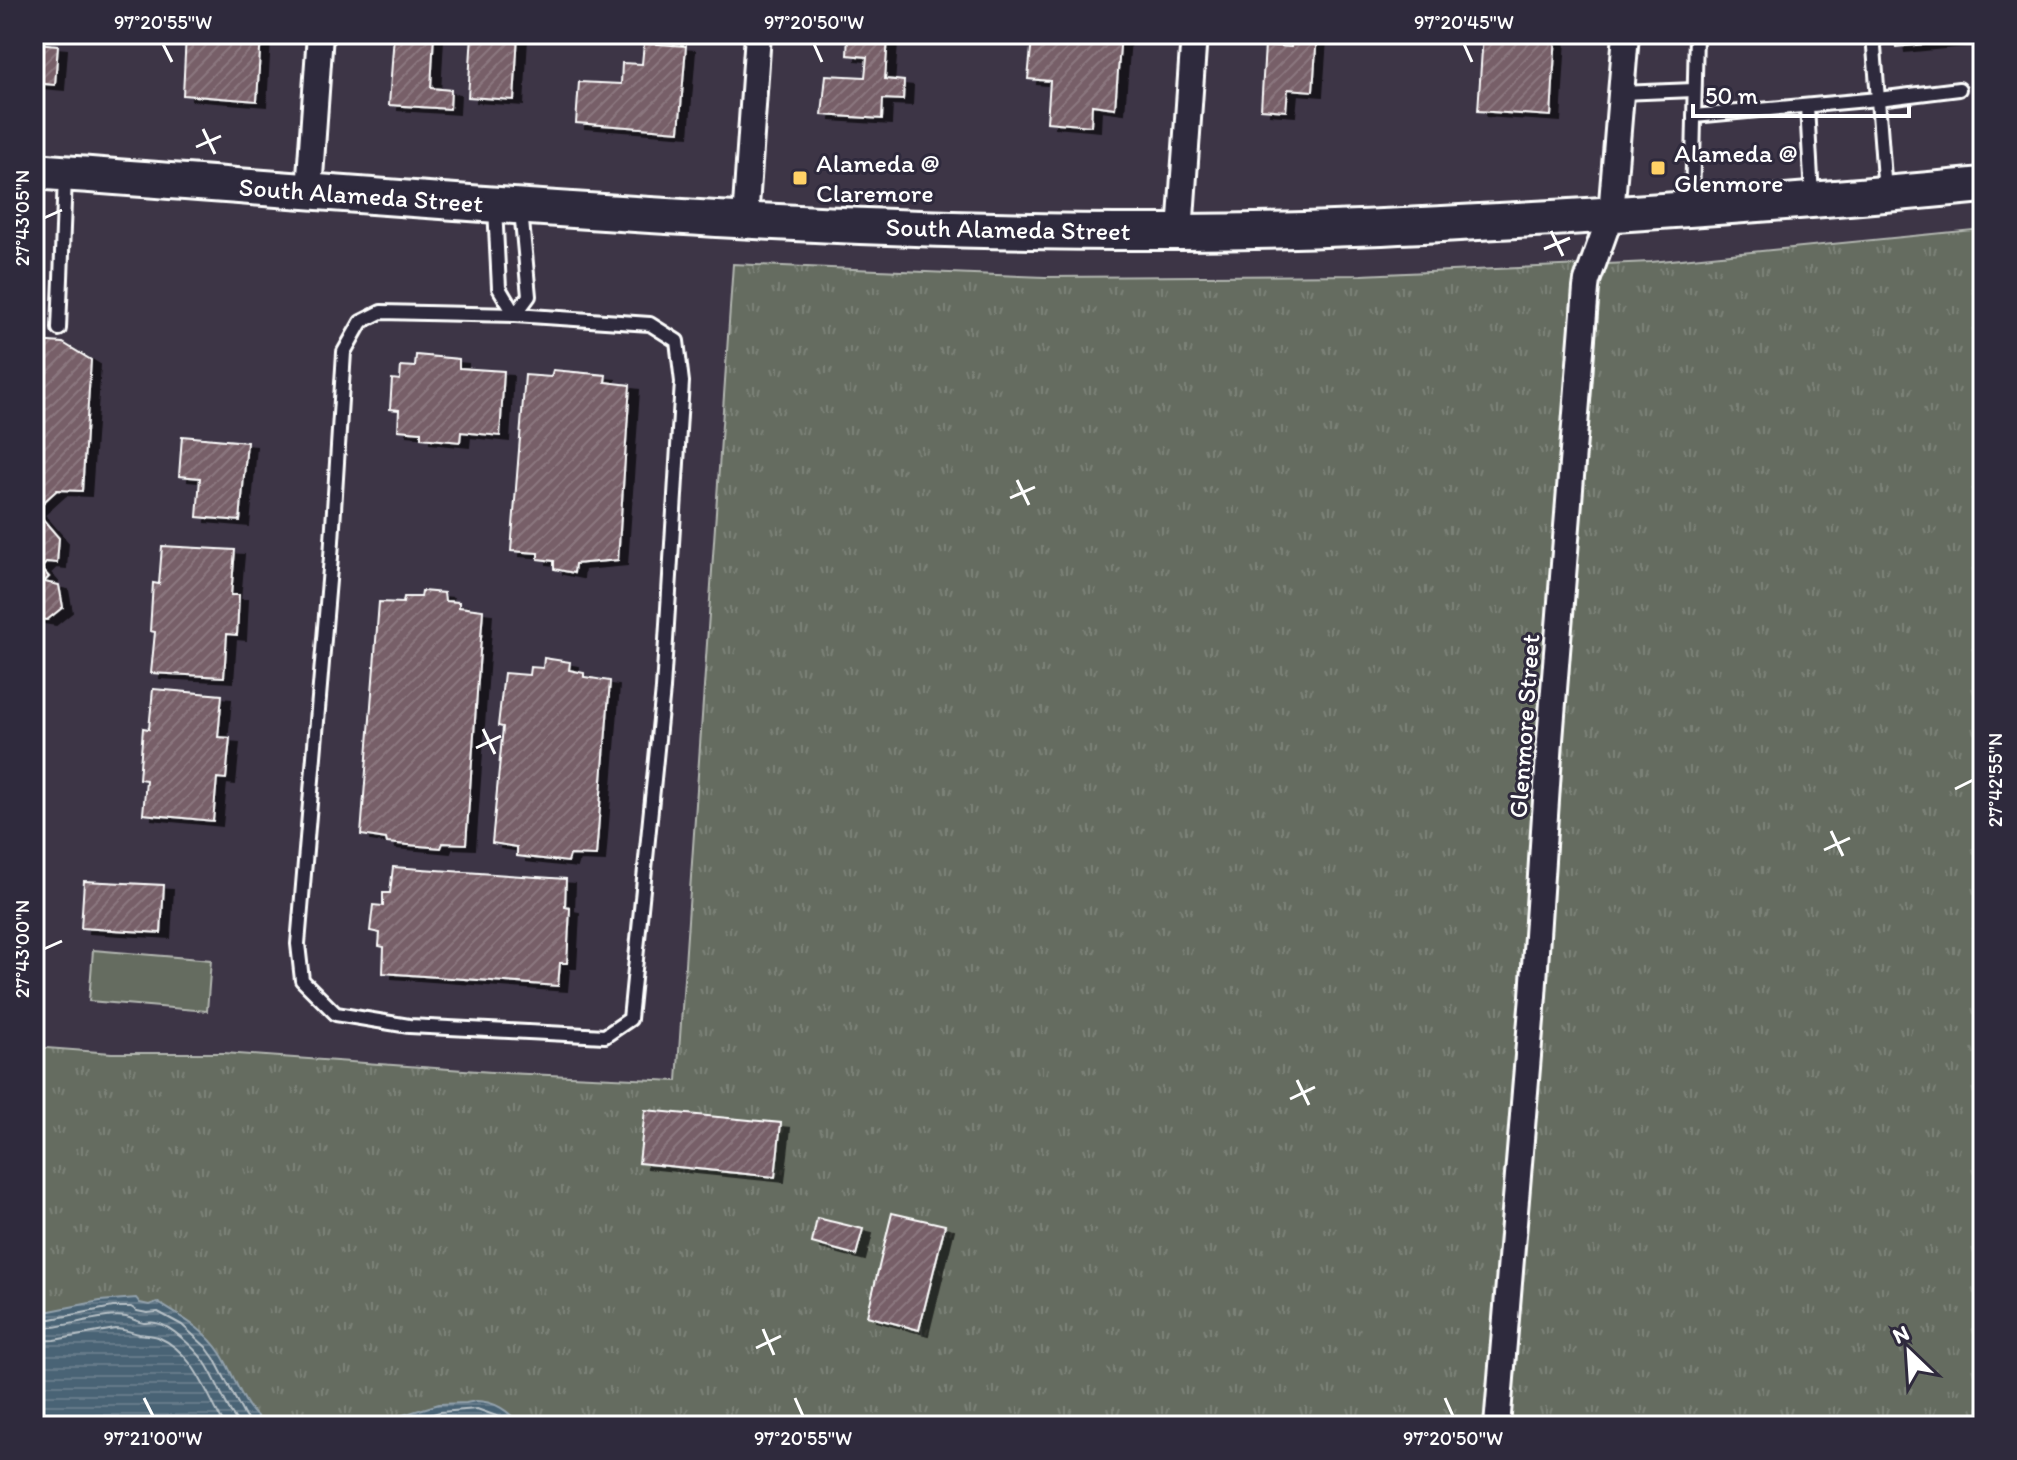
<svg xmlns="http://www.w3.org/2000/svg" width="2017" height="1460" font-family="Itim,sans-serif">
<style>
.grass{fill:url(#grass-tufts);stroke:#b2b6b0;stroke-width:2}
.park{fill:#656c60;stroke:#b2b6b0;stroke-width:2}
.water{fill:url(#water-rules);stroke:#92a1ac;stroke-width:2}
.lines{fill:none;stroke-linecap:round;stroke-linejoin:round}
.shore{stroke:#b7c1c7;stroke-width:2}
.building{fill:url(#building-hatch);stroke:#fff;stroke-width:2;filter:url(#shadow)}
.service-casing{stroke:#fff;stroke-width:18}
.minor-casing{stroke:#fff;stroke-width:30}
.secondary-casing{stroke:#fff;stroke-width:40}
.service{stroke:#2f2a3d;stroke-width:12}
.minor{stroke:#2f2a3d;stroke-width:24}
.secondary{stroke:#2f2a3d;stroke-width:34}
.ticks{fill:none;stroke:#fff;stroke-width:3}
.poi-dot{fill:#ffd166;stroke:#2f2a3d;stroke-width:3}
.labels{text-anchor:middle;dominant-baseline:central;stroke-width:6;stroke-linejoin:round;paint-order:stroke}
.poi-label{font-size:26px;fill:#fff;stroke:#2f2a3d;text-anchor:start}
.street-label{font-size:26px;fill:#fff;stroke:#2f2a3d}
.neatline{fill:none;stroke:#fff;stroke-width:3}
.ticks-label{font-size:20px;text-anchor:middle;fill:#fff}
</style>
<defs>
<pattern id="grass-tufts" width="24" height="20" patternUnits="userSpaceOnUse" patternTransform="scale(2)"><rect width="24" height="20" fill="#656c60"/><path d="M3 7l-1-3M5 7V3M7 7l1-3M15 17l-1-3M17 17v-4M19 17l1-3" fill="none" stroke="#7c8278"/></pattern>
<pattern id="water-rules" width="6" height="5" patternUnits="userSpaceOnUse" patternTransform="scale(2)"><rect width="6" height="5" fill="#4a6374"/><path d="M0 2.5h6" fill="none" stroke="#657a89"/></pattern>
<pattern id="building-hatch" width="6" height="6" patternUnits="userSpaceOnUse" patternTransform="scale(2)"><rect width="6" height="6" fill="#775f68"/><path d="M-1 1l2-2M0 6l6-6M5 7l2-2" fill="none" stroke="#8b777f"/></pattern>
<filter id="shadow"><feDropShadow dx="9" dy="5" stdDeviation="0" flood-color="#0009"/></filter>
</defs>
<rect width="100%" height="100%" fill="#3d3546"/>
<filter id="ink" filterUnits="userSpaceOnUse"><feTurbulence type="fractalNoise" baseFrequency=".0125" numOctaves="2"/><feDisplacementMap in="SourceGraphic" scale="16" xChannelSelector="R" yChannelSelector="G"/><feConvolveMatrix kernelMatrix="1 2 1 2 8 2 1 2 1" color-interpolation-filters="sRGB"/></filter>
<g filter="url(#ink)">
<polygon class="grass" points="1983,229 1983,1426 34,1426 34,1047 112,1053 224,1053 506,1073 677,1081 733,264 1045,277 1361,275 1651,262"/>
<polygon class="park" points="93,950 211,960 207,1011 89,1001"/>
<g class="water">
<path d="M136 1298 140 1303 149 1305 157 1302C181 1317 205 1329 221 1354 237 1379 242 1411 270 1426H34V1311H50L100 1301Z"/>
<path d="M476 1401C494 1401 510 1411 520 1426H367L439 1404 466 1403Z"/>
</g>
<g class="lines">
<g class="shore">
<polyline points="34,1319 51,1319 113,1307 131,1307 137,1311 147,1313 158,1312 182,1325 206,1347 214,1358 245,1417 255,1426"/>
<path d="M34 1329C62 1329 102 1313 126 1317 132 1318 137 1322 144 1323 148 1323 152 1322 156 1323 171 1325 195 1349 204 1361 218 1381 224 1406 240 1426"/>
<path d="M34 1341 54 1340 115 1329C124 1329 130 1332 139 1334 146 1335 152 1335 158 1337 195 1353 206 1394 225 1426"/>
<polyline points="390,1426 440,1412 477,1409 502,1418 511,1426"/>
</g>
</g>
<g class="building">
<polygon points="34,34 36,34 36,43 58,45 55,85 34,83"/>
<polygon points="186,34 261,34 257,101 183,95"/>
<polygon points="394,34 434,34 431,88 451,90 450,109 389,105"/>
<polygon points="472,34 518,34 514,100 468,97"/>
<polygon points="830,34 908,34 908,39 888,38 885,79 904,81 903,100 883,99 882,119 822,115 826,75 865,77 867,57 847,55 848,35"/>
<polygon points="1077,34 1121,34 1115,108 1092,105 1091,126 1047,122 1050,81 1028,79 1032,38 1076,42"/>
<polygon points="1292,34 1317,34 1313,91 1288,89 1286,111 1261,109 1265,45 1291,47"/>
<polygon points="1483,34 1556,34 1551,116 1478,111"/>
<polygon points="1894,34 1974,34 1975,39 1896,47"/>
<polygon points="644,43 686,46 679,131 576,123 579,82 621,84 622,63 642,64"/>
<polygon points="34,341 63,343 91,360 82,491 57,490 35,510 59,538 57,563 47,562 41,568 49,577 44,582 59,585 63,607 47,620 34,618"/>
<polygon points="416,355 459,359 459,368 504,371 500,436 461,432 460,442 421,438 421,432 398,430 399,410 390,409 392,379 400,380 401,366 415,367"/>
<polygon points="553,370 606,375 605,382 630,385 618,560 575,564 574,573 554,569 554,561 538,559 538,553 511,551 525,375 551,377"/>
<polygon points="182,436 247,442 240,521 197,517 200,478 179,476"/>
<polygon points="162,546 235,550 231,595 239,595 237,635 227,634 224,677 151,673 155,632 150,631 153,583 159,584"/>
<polygon points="422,591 444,593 445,601 459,602 459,607 483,610 466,844 443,843 441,848 387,843 386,839 361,835 379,602 403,603 404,597 421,597"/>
<polygon points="544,658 570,662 569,670 584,673 584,677 610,681 596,856 570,855 568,862 517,856 517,847 492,843 503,727 498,726 504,673 529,675 530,667 543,668"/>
<polygon points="153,689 222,695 218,737 230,738 226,779 217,778 213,821 143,814 146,780 139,779 143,728 149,729"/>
<polygon points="393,867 566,879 565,907 570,908 567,963 560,963 558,986 383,973 384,947 379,946 380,933 370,931 373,905 383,906 383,893 390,893"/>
<polygon points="84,881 164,885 161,933 81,928"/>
<polygon points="645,1110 781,1123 775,1177 639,1163"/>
<polygon points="892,1213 945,1225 919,1330 867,1316"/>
<polygon points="817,1218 863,1229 856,1255 812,1243"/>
</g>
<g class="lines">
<g class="service-casing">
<g id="service">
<polyline points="1873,34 1885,192"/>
<polyline points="1621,93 1694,90"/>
<polyline points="1807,106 1812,197"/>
<polyline points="1694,116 1878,99 1959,89"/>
<polyline points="1692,205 1696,34"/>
<polyline points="495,207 499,288 515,315 529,296 521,210"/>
<polygon points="381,312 515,315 650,324 677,341 682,382 663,689 630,1019 605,1036 409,1026 336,1014 302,980 298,944 331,557 344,352 361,322"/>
<polyline points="59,329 65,177"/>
</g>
</g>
<g class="minor-casing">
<g id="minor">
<polyline points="309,191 320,34"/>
<polyline points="745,221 758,34"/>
<polyline points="1180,232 1194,34"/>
<polyline points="1497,1426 1533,996 1550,740 1586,288 1587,281 1611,214 1626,34"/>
</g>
</g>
<g class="secondary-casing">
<path id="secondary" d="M34 171C416 198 797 234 1180 232 1304 232 1429 225 1553 218 1696 209 1840 199 1983 185"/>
</g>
<use href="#service" class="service"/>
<use href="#minor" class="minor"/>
<use href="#secondary" class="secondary"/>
</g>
</g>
<path class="ticks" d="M163 44 172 62M814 44 822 62M1464 44 1472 62M203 129 215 154M196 147 221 136M44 218 62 210M1551 231 1563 256M1544 249 1570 238M1017 480 1029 505M1010 498 1035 487M483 729 495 754M476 748 501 736M1955 789 1973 780M1831 831 1843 856M1824 850 1850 838M44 949 62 941M1297 1080 1309 1105M1290 1099 1315 1087M763 1329 774 1355M756 1348 781 1336M144 1398 153 1416M795 1398 803 1416M1445 1398 1453 1416"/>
<g class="poi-dot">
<rect x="1650" y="160" width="16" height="16" rx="4"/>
<rect x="792" y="170" width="16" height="16" rx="4"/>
</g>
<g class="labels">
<g class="poi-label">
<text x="1674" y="153">Alameda @<tspan x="1674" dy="30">Glenmore</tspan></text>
<text x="816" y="163">Alameda @<tspan x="816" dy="30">Claremore</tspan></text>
</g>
<g class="street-label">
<text transform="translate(361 195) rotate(4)">South Alameda Street</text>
<text transform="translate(1008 229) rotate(1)">South Alameda Street</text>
<text transform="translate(1524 726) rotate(-86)">Glenmore Street</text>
</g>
</g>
<rect width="2017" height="1460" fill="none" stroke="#2f2a3d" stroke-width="88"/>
<g transform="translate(1909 1352) rotate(335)" stroke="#2f2a3d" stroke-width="6" paint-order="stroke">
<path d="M0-6L14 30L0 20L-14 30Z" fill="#ffffff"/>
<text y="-12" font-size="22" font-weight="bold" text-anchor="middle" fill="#ffffff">N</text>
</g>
<path d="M1693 104v12h216v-12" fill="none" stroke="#ffffff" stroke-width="4"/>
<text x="1705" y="104" font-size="24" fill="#ffffff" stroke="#2f2a3d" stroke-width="6" paint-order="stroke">50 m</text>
<rect x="44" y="44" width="1929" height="1372" class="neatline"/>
<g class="ticks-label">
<text x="163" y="29">97°20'55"W</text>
<text x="814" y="29">97°20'50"W</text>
<text x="1464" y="29">97°20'45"W</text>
<text transform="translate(22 218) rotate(-90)" y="7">27°43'05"N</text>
<text transform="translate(1995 780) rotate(-90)" y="7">27°42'55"N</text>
<text transform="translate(22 949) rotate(-90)" y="7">27°43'00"N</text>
<text x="153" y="1445">97°21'00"W</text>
<text x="803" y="1445">97°20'55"W</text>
<text x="1453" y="1445">97°20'50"W</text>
</g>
</svg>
